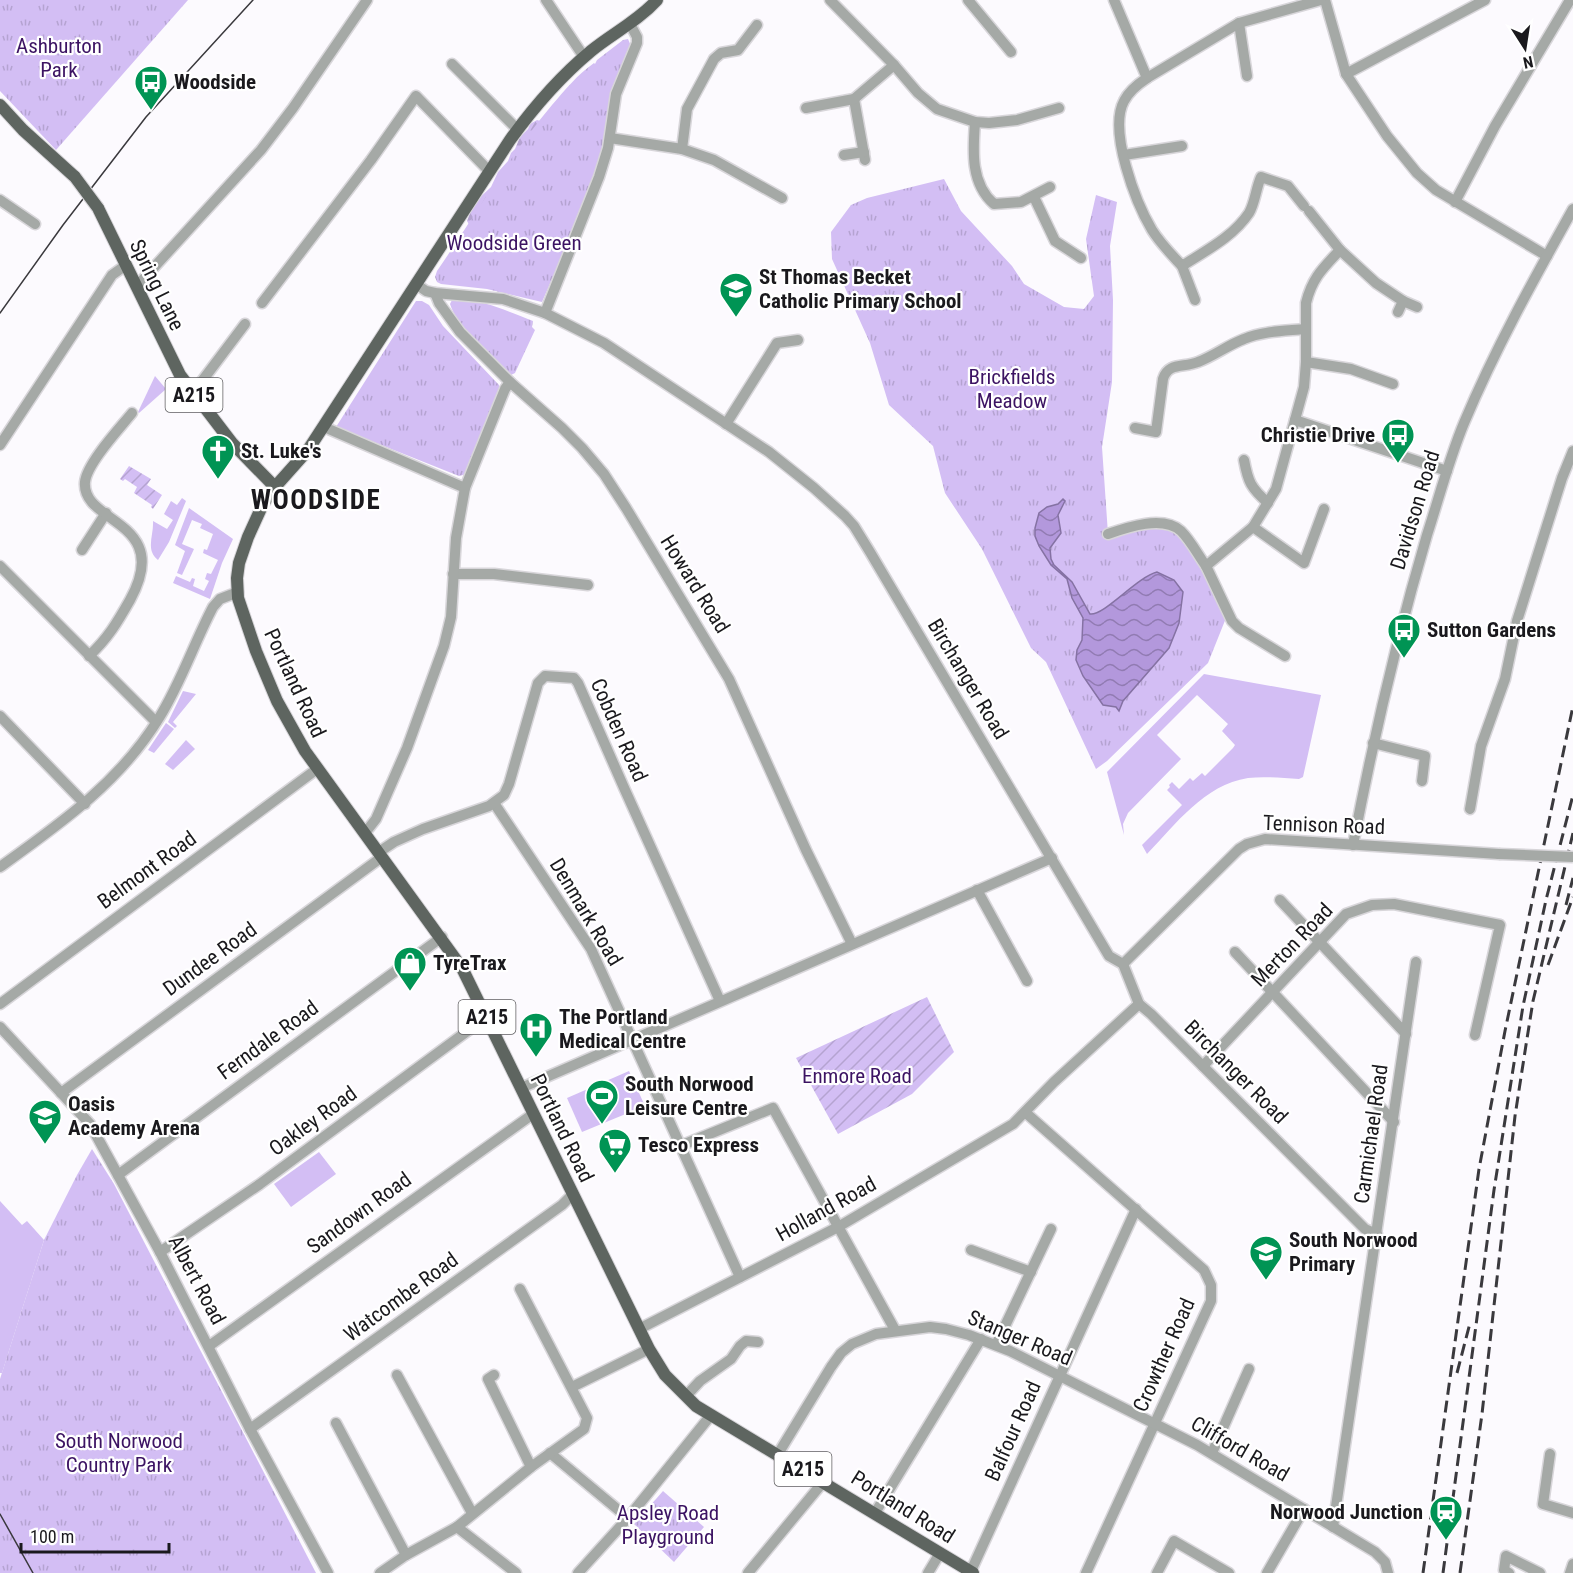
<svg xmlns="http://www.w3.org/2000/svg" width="1573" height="1573" font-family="'Roboto Condensed',sans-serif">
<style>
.grass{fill:#d3bef4}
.forest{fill:url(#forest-firs)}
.park{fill:url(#park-tufts)}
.garden{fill:url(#garden-furrows)}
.water{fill:url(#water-waves);stroke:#8572a3;stroke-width:1.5}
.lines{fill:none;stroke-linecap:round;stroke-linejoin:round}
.minor-casing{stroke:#d8d6da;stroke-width:13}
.major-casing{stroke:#d8d6da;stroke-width:14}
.minor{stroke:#a5a9a6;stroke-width:10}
.major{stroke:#5e6560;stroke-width:12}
.tram{stroke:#3a393d;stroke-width:1.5}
.rail{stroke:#3a393d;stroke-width:3;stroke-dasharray:12 6;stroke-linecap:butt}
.minor-bridge-casing{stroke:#d8d6da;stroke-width:13;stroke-linecap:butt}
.major-bridge-casing{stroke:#d8d6da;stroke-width:14;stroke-linecap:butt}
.minor-bridge{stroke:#a5a9a6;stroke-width:10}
.major-bridge{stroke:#5e6560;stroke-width:12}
.labels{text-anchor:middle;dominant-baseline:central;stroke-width:4.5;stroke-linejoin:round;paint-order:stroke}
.shield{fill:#fff;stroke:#5f5e61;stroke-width:1.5}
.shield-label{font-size:20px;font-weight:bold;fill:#1a191d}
.park-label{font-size:21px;fill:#3c1363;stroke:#fff}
.poi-label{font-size:21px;font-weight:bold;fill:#1a191d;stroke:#fff;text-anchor:start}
.street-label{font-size:21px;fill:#1a191d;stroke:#fff}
.district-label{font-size:27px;font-weight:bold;letter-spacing:1.5px;fill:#1a191d;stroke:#fff}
</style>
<defs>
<pattern id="forest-firs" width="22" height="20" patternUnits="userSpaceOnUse" patternTransform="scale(1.5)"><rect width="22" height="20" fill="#d3bef4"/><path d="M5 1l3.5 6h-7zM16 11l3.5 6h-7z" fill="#b5a3d1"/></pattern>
<pattern id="park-tufts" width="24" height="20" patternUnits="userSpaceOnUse" patternTransform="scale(1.5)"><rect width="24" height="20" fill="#d3bef4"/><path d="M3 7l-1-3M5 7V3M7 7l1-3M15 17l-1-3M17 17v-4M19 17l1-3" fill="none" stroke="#b5a3d1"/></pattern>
<pattern id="garden-furrows" width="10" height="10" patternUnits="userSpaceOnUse" patternTransform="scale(1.5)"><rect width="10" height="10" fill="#d3bef4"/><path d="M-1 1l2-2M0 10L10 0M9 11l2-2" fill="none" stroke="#b5a3d1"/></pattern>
<pattern id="water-waves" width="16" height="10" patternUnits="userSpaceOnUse" patternTransform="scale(1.5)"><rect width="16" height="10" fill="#b398dc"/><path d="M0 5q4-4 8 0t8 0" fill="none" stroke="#917bb2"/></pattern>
</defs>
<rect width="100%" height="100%" fill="#fcfafe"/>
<g class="grass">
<polygon points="155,376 166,389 139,413 138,412"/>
<path d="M182 498 186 501 169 542 158 560C145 550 154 535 153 521L167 529 173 520 164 514 171 501 177 505Z"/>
<polygon points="189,508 233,539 222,563 210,599 173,583 176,576 190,582 192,578 195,579 193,586 204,591 209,581 205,579 207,573 211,574 218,560 203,553 204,549 207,550 213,534 200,528 202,524 192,520 182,544 194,549 182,575 177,573 185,551 175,545"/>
<path d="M1204 674 1321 695 1303 777 1299 779C1282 778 1264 776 1248 778 1204 785 1176 824 1147 854L1142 845 1182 805 1167 790 1170 787 1169 785 1172 782 1179 789 1190 778 1193 781 1202 773 1205 776 1233 748 1235 745 1222 731 1228 724 1197 695 1157 735 1181 759 1128 813 1123 824 1124 835 1107 772Z"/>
<polygon points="183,691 196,694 173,722 177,726 175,728 168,722"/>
<polygon points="166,723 174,729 154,753 148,750"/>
<polygon points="186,740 195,749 173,770 165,764"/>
<polygon points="629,1071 645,1106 582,1132 567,1098"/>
<polygon points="319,1152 336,1174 291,1207 274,1184"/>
<polygon points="0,1201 22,1225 27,1221 44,1240 2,1373 0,1373"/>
</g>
<polygon class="forest" points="537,120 544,122 471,228 467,221 474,203 491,187 498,172 508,161 511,153 515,149 520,137 528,129 530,124"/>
<g class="park">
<polygon points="0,0 188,0 56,150 0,91"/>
<path d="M628 39 631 46 614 85 601 156 574 229 542 302 487 289 441 284 437 282 435 277 437 271C475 216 508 157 552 105 565 90 577 75 594 63L595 64 597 60 623 40Z"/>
<polygon points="944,179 961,211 1012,266 1024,284 1064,307 1084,309 1094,296 1086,239 1096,195 1117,202 1110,246 1113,300 1112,382 1102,447 1108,534 1151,524 1182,525 1226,618 1208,663 1107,761 1096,769 1046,662 1031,648 982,549 945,493 933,446 889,405 870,343 832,259 831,232 851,205 867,198"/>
<path d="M452 300C477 297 510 312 533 321L532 327 535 330 515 373 511 375 504 368C487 352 457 326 450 304Z"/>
<polygon points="416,301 422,301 429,305 443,326 499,385 500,390 467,474 459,476 336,427"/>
<polygon points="92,1149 114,1184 316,1573 0,1573 0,1379 44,1240 77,1175"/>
<polygon points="663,1491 704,1527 674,1562 634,1524"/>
</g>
<g class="garden">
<polygon points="129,466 151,479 147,485 162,495 153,509 151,507 152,505 134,493 137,487 125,479 123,481 120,479"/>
<polygon points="927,997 954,1052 912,1094 838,1134 796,1058"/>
</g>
<path class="water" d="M1063 499 1065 501 1058 515 1061 533 1050 548 1051 559 1054 565 1072 582 1090 614C1104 616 1137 577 1157 572L1174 580 1183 592 1179 623 1169 648 1123 701 1119 711 1116 707 1103 705 1083 676 1076 660 1077 650 1082 640 1083 618 1072 598 1067 579 1051 565 1039 546 1035 536V528L1039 513 1047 507 1058 504Z"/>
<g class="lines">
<g class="minor-casing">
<g id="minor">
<polyline points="546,0 584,57"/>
<polyline points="830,0 894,65 918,93 937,109 975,122 989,123 1017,120 1059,108"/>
<polyline points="968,0 1011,52"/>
<polyline points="1114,0 1147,78"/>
<polyline points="1325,0 1346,74 1387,136 1417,173 1436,190 1547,256"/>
<polyline points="1239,23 1247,76"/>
<polyline points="452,64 517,129"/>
<polyline points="1346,74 1485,0"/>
<polyline points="854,99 865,160"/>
<polyline points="806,108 854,99 894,65"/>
<path d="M975 122C973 150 970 183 994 204L1021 202 1050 187"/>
<polyline points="610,138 682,149 714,160 782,198"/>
<polyline points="682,149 687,109 714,59 721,53 738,50 757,25"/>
<polyline points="844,155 864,152"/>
<polyline points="1124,155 1182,146"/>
<polyline points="1034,197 1055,241 1081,258"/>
<polyline points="0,200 35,224"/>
<polyline points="1455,202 1495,126 1570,0"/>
<path d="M1304 206 1288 186 1261 177C1256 188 1255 203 1249 213 1233 237 1205 251 1182 266 1172 255 1160 243 1152 230 1136 203 1108 131 1124 101 1129 91 1138 84 1147 78L1239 23 1321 0"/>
<polyline points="1309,211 1340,250"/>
<polyline points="1182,266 1195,300"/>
<polyline points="416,284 426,291 435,293 503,299 545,313 604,343 769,452 814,488 845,516 854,526 870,552 1109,956 1123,964 1139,1004 1151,1014 1365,1229 1377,1234"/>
<polyline points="137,286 261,150 293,108 367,0"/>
<polyline points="435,293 439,303 460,332 510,382 562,428 582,448 604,474 626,508 729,679 806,850 852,944"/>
<polyline points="1403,301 1417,307"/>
<polyline points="262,303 371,160 416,96 489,171"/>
<polyline points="545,313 599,177 608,148 616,94 637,43 637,37 630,24"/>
<polyline points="1306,362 1351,369 1393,384"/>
<polyline points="193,393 245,324"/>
<polyline points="1295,420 1447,471"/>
<polyline points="726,424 777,343 798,340"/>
<polyline points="324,427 465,488"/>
<path d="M1135 428 1156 432 1163 379C1168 362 1184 368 1198 362 1214 356 1228 345 1244 339 1263 331 1285 331 1305 329"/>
<polyline points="0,445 112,275 126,265"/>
<path d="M1244 460C1248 482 1251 488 1268 503"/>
<polyline points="1253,527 1304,563 1324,509"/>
<path d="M1108 534C1128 527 1163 515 1181 531 1191 541 1198 555 1206 566L1253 527 1276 489 1304 387 1306 362V303C1312 278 1323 268 1340 250L1376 283 1403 301 1398 312"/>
<polyline points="82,550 106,513"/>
<polyline points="0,566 156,722"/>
<polyline points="1206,566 1232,621 1239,628 1285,656"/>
<polyline points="453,574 494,574 588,585"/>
<path d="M89 656C108 638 117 623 130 600 174 520 81 524 85 482 87 463 120 428 132 413"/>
<polyline points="0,716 85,804"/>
<polyline points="1373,743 1425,756 1422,781"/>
<polyline points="494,803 591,949 740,1277"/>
<polyline points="1470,809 1481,746 1505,679 1517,621 1562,478 1573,451"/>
<polyline points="365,833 376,819 407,748 444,646 451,617 456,538 465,488 505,389 510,382"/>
<path d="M1353 845C1373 740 1397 637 1427 535 1439 498 1449 459 1464 423 1495 349 1534 279 1573 209"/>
<polyline points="379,852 394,842 423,829 489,806 504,795 509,784 538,683 545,676 574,678 578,683 625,790 720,1001"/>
<path d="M0 867C60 824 120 782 159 718 181 683 194 643 213 607L220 599 238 592"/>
<polyline points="977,890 1027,981"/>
<polyline points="1280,900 1406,1034"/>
<polyline points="1235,952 1394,1122"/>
<polyline points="1123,964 1239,849 1247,844 1265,839 1499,854"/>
<polyline points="0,1004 317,769"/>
<polyline points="0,1027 90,1124 160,1252 250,1429 328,1573"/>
<polyline points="1203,1066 1346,914 1372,905 1394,904 1500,925 1475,1035"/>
<polyline points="521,1088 1052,858"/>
<polyline points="61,1093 382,857"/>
<polyline points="1026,1113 1204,1270 1211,1285 1211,1301 1086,1573"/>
<polyline points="680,1146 773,1108 895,1330"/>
<polyline points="118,1175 442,937"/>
<polyline points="971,1250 1031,1272"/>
<polyline points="160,1252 260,1184 477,1024 488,1019"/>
<polyline points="639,1329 838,1227 1013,1124 1054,1082 1139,1004"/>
<polyline points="996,1345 1051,1229"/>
<polyline points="209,1346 533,1114"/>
<polyline points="397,1375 472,1513"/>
<polyline points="494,1375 488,1379 531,1467"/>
<polyline points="572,1387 649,1349"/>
<polyline points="686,1396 700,1381 731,1359 740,1346 746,1341 758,1342"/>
<polyline points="336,1423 406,1555"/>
<polyline points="250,1429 562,1205 572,1195"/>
<polyline points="550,1453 628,1518"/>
<polyline points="1212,1453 1249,1369"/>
<polyline points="778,1454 831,1367 841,1353 852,1344 876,1334 930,1327 946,1329 969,1335 1010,1351 1197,1445 1375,1552 1385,1562 1388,1573"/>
<polyline points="1550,1454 1543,1504 1573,1513"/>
<polyline points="875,1513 981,1339"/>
<polyline points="457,1527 516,1573"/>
<polyline points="1333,1527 1416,962"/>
<polyline points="971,1571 1136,1209"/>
<polyline points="380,1573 406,1555 457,1527 531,1467 584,1429 587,1418 520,1289"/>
<polyline points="578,1573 628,1518 711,1415"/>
<polyline points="748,1573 824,1481"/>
<polyline points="928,1573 940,1553"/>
<polyline points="1157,1573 1174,1541 1229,1573"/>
<polyline points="1267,1573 1304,1509"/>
<polyline points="1509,1573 1504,1570 1506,1556 1540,1573"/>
<polyline points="1570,1573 1573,1564"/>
</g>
</g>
<g class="major-casing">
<g id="major">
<path d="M657 0C638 21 613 33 591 51 561 76 533 108 510 140L308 450 275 487 263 504 248 537 239 563 237 578 238 598 256 651 277 701 305 751 462 968 649 1349 665 1375 696 1406 973 1573"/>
<polyline points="0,105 23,130 75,177"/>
<polyline points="98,208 180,375 232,443 275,487"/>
</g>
</g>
<use href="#minor" class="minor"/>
<use href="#major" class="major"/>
<g class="tram">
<polyline points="0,313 63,225 146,117 253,0"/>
<polyline points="0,1514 33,1573"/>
</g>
<g class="rail">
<polyline points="1566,905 1573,878"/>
<polyline points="1548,965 1573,897"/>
<polyline points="1457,1373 1470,1323"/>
<polyline points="1423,1573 1479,1169 1505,1031 1573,706"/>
<polyline points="1443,1573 1494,1190 1523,1006 1546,900 1573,795"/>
<polyline points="1460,1573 1482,1414 1515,1116 1526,1045 1533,1001 1573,833"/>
</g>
<g class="minor-bridge-casing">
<polyline id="minor-bridge" points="1499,854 1573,857"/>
</g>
<g class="major-bridge-casing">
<polyline id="major-bridge" points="75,177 98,208"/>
</g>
<use href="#minor-bridge" class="minor-bridge"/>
<use href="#major-bridge" class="major-bridge"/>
</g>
<defs>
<g id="bus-pin" transform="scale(1.725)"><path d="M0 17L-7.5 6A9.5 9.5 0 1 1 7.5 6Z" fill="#009454" stroke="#fff"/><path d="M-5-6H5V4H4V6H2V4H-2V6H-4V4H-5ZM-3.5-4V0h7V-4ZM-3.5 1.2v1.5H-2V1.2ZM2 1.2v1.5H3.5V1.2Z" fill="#fff"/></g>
<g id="school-pin" transform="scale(1.725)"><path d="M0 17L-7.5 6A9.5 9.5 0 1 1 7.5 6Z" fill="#009454" stroke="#fff"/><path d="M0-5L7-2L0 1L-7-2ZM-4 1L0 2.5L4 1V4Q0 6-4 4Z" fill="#fff"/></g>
<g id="church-pin" transform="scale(1.725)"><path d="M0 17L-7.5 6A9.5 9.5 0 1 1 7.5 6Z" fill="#009454" stroke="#fff"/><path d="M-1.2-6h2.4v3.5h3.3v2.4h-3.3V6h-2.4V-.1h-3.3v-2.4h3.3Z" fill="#fff"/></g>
<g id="shop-pin" transform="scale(1.725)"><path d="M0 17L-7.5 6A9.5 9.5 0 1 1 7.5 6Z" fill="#009454" stroke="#fff"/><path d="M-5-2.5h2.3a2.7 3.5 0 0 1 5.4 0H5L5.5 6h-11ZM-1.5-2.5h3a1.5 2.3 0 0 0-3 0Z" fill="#fff"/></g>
<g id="hospital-pin" transform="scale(1.725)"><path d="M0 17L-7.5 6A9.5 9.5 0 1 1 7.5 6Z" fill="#009454" stroke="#fff"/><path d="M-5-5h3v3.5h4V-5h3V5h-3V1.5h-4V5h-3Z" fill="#fff"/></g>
<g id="stadium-pin" transform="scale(1.725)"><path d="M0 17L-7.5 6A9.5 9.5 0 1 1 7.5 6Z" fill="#009454" stroke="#fff"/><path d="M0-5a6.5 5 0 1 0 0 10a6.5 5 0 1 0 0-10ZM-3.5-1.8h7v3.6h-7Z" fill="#fff"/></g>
<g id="supermarket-pin" transform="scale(1.725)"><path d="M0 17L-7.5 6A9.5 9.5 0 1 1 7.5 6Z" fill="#009454" stroke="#fff"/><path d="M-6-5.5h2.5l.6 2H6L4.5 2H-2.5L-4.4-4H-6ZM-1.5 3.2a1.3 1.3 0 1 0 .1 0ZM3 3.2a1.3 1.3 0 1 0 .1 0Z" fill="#fff"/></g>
<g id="station-pin" transform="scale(1.725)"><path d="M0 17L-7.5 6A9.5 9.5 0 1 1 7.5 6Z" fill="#009454" stroke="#fff"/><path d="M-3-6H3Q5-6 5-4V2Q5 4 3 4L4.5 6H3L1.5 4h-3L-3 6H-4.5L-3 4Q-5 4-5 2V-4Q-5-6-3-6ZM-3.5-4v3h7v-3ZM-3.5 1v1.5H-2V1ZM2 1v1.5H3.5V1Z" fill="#fff"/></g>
</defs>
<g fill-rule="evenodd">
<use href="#bus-pin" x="151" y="82"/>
<use href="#school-pin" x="736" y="289"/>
<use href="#bus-pin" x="1398" y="435"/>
<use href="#church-pin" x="218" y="451"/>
<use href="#bus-pin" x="1404" y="630"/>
<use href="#shop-pin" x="410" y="963"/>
<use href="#hospital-pin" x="536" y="1029"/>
<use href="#stadium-pin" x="602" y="1096"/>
<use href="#school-pin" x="45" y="1116"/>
<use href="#supermarket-pin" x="615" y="1145"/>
<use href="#school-pin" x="1266" y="1252"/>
<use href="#station-pin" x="1446" y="1512"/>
</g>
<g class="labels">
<g class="shield">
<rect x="165.5" y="378" width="57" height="34" rx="4.5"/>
<rect x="458.5" y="1000" width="57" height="34" rx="4.5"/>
<rect x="774.5" y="1452" width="57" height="34" rx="4.5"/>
</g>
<g class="shield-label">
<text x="194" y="395">A215</text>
<text x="487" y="1017">A215</text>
<text x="803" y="1469">A215</text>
</g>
<g class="park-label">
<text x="59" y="46">Ashburton<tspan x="59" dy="24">Park</tspan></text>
<text x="514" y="243">Woodside Green</text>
<text x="1012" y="377">Brickfields<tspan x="1012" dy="24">Meadow</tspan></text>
<text x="857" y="1076">Enmore Road</text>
<text x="119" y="1441">South Norwood<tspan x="119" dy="24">Country Park</tspan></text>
<text x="668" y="1513">Apsley Road<tspan x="668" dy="24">Playground</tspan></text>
</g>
<g class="poi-label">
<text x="174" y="82">Woodside</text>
<text x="759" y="277">St Thomas Becket<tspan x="759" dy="24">Catholic Primary School</tspan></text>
<text x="1375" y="435" text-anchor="end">Christie Drive</text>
<text x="241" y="451">St. Luke's</text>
<text x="1427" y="630">Sutton Gardens</text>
<text x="433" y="963">TyreTrax</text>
<text x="559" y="1017">The Portland<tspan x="559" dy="24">Medical Centre</tspan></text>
<text x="625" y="1084">South Norwood<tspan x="625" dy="24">Leisure Centre</tspan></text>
<text x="68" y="1104">Oasis<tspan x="68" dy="24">Academy Arena</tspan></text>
<text x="638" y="1145">Tesco Express</text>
<text x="1289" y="1240">South Norwood<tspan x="1289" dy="24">Primary</tspan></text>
<text x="1423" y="1512" text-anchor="end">Norwood Junction</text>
</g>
<g class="street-label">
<text transform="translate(157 285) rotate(64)">Spring Lane</text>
<text transform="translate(1415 510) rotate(-73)">Davidson Road</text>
<text transform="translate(695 584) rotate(58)">Howard Road</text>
<text transform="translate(968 679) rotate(59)">Birchanger Road</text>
<text transform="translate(295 683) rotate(65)">Portland Road</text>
<text transform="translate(619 730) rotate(66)">Cobden Road</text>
<text transform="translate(1324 825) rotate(2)">Tennison Road</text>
<text transform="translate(147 870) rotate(-36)">Belmont Road</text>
<text transform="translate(586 912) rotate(59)">Denmark Road</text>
<text transform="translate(1292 945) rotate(-46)">Merton Road</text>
<text transform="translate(210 959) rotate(-36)">Dundee Road</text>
<text transform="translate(268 1040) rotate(-36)">Ferndale Road</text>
<text transform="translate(1236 1072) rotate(45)">Birchanger Road</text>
<text transform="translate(313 1121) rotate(-36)">Oakley Road</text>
<text transform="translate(562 1128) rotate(64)">Portland Road</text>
<text transform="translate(1371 1134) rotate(-82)">Carmichael Road</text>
<text transform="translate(826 1209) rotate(-29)">Holland Road</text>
<text transform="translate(359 1213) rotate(-36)">Sandown Road</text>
<text transform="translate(197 1280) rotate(62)">Albert Road</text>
<text transform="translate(401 1297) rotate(-36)">Watcombe Road</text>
<text transform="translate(1020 1338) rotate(23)">Stanger Road</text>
<text transform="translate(1164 1355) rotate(-66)">Crowther Road</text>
<text transform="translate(1013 1431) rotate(-66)">Balfour Road</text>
<text transform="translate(1240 1449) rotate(30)">Clifford Road</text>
<text transform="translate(903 1507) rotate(32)">Portland Road</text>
</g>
<g class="district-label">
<text x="316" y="500">WOODSIDE</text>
</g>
</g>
<g transform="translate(1525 48) rotate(168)" stroke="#ffffff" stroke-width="4.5" paint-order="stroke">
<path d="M0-4.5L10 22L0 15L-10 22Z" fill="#1a191d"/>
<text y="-9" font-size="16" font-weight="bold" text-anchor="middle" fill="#1a191d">N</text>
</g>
<path d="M21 1543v9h148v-9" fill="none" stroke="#1a191d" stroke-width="3"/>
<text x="30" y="1543" font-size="18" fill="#1a191d" stroke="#ffffff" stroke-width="4.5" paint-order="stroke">100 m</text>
</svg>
